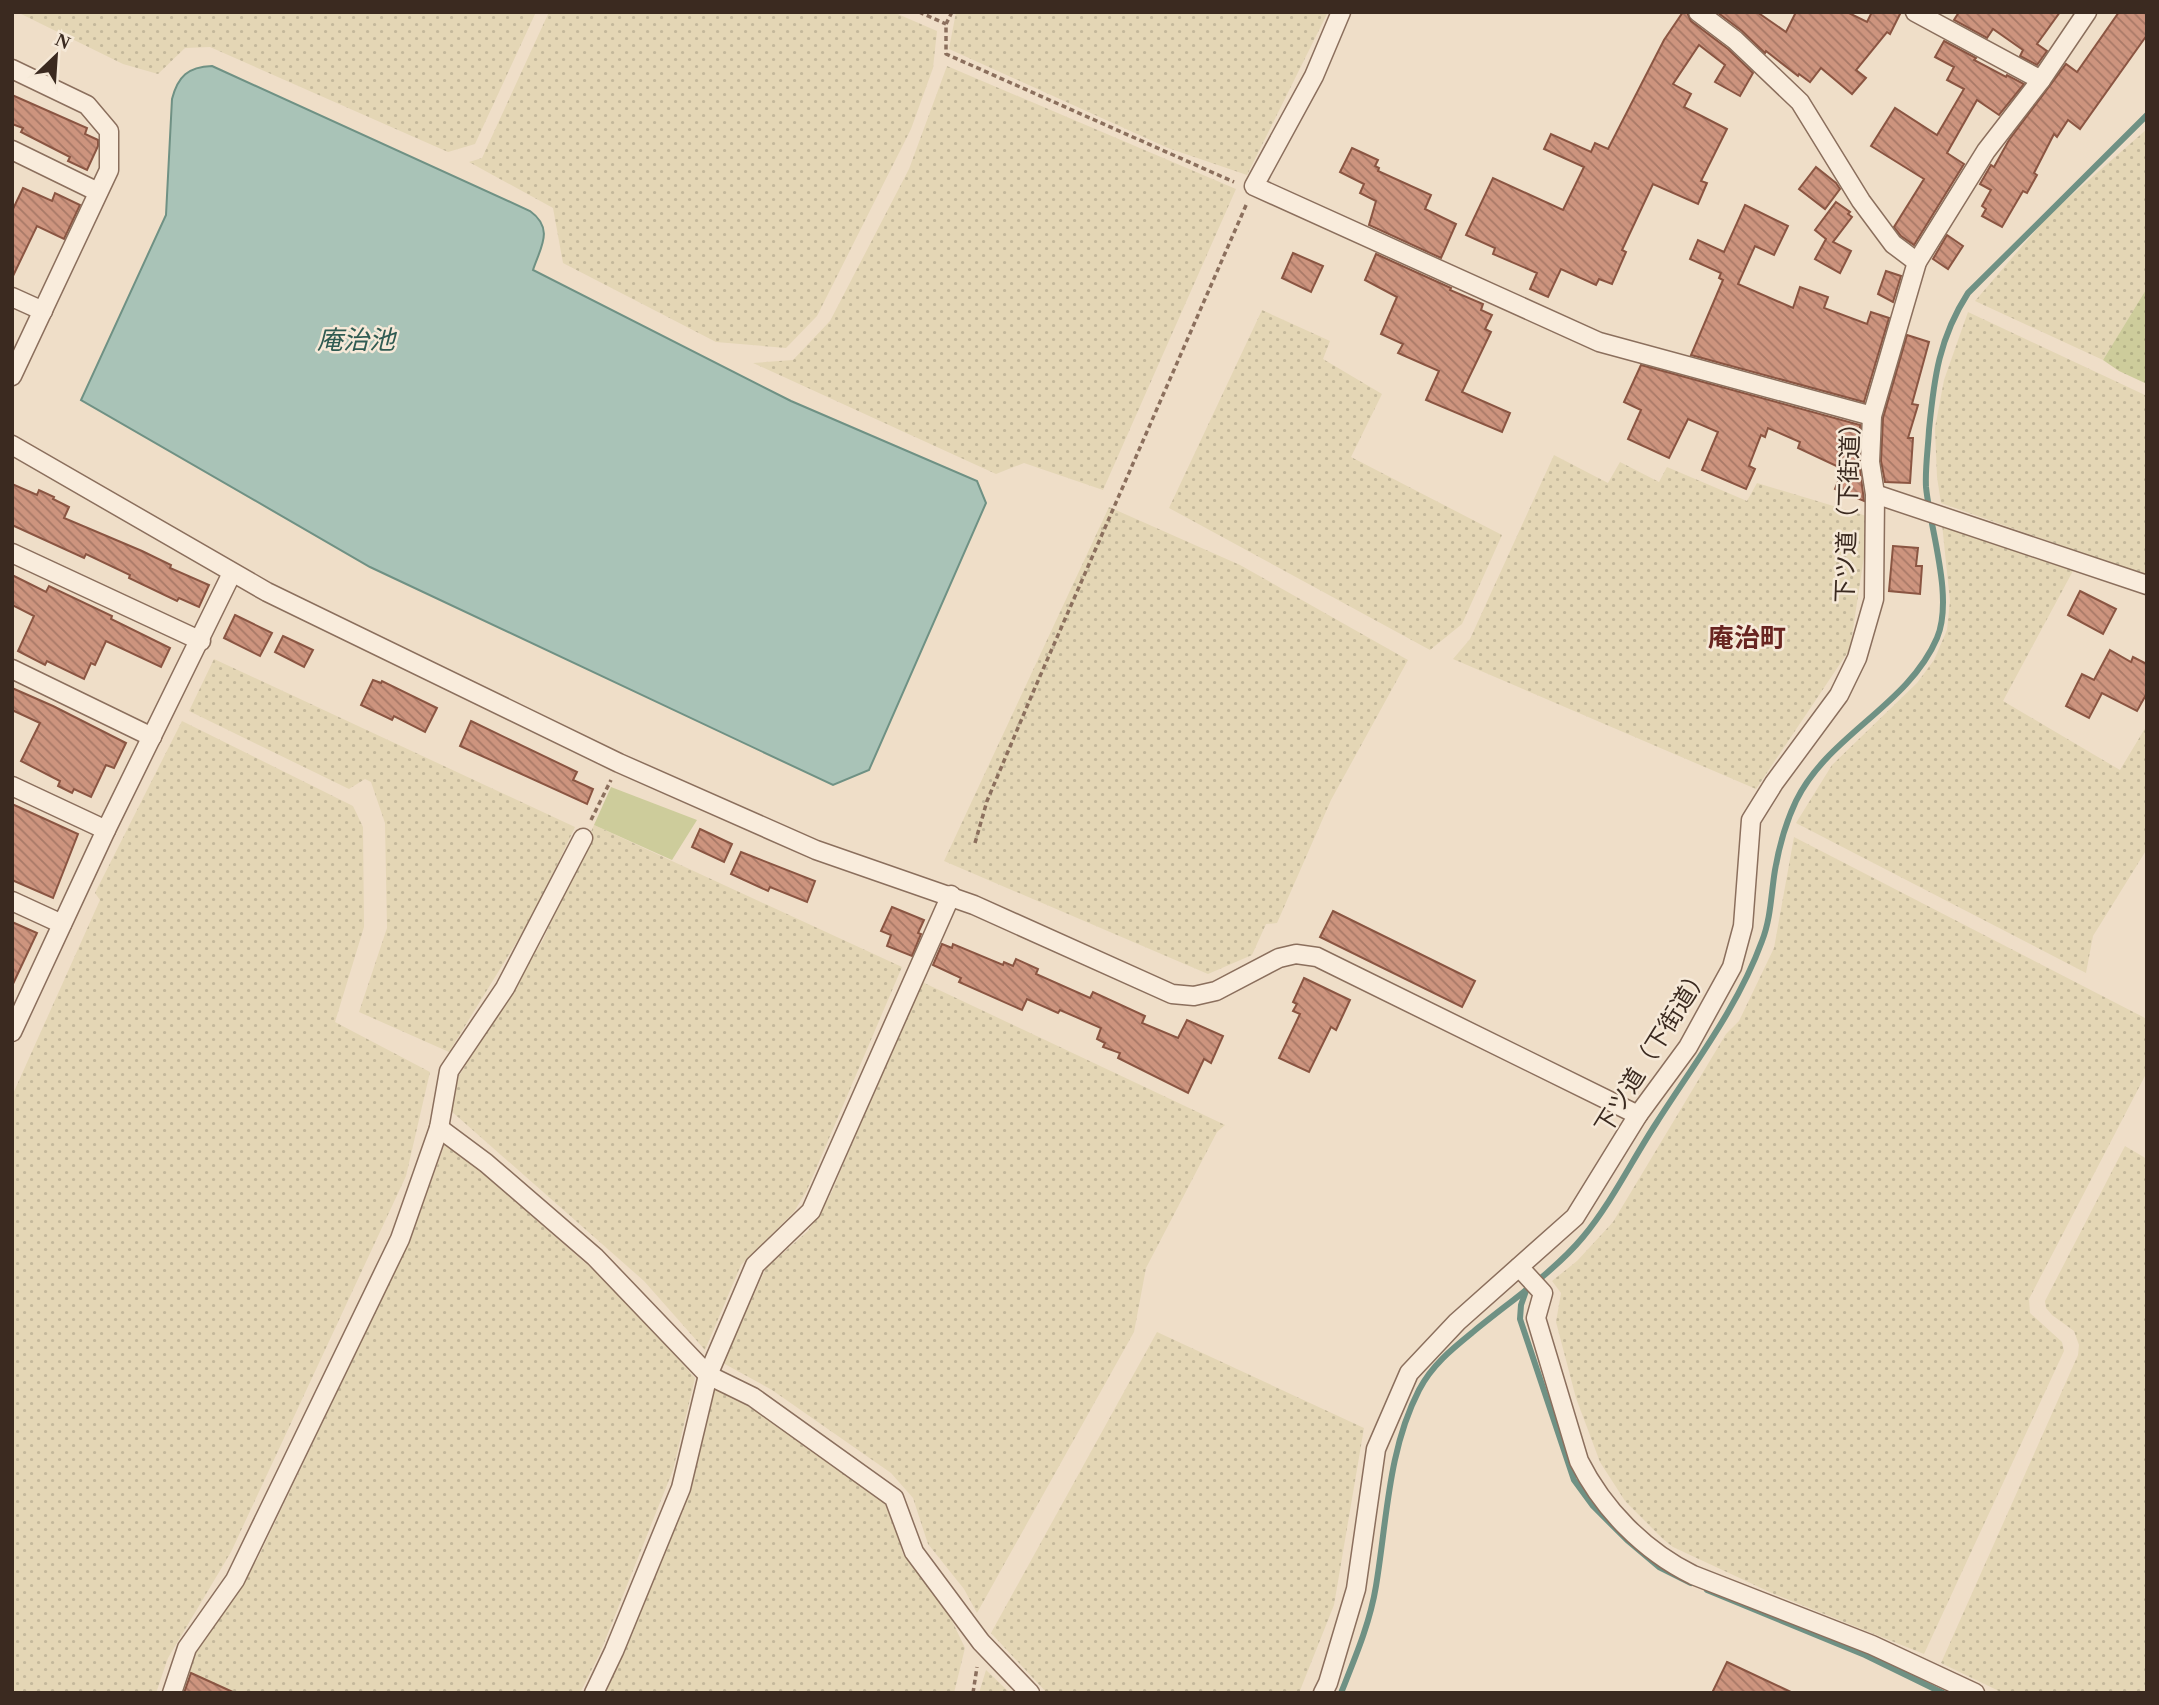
<svg xmlns="http://www.w3.org/2000/svg" width="2159" height="1705" font-family="'Times New Roman','Noto Sans JP',serif">
<style>
.farmland{fill:url(#farmland-dots)}
.grass{fill:url(#grass-dots)}
.park{fill:#cdcc9b}
.water{fill:#a9c3b7;stroke:#6f9184;stroke-width:2}
.lines{fill:none;stroke-linecap:round;stroke-linejoin:round}
.stream{stroke:#6f9184;stroke-width:6}
.building{fill:url(#building-back-hatch);stroke:#8a5542;stroke-width:2}
.minor-casing{stroke:#8b6f5d;stroke-width:21}
.path{stroke:#8b6f5d;stroke-width:3.5;stroke-dasharray:5 3.5;stroke-linecap:butt}
.minor{stroke:#f9ecdc;stroke-width:18}
.labels{text-anchor:middle;dominant-baseline:central;stroke-width:5;stroke-linejoin:round;paint-order:stroke}
.street-label{font-size:24px;fill:#3b2a20;stroke:#f6e9d8}
.water-label{font-size:26px;font-style:italic;fill:#305b52;stroke:#f6e9d8}
.neighbourhood-label{font-size:26px;font-weight:bold;fill:#682420;stroke:#f6e9d8}
</style>
<defs>
<pattern id="farmland-dots" width="8" height="8" patternUnits="userSpaceOnUse" patternTransform="scale(1.75)"><rect width="8" height="8" fill="#e4d6b5"/><path d="M2 2h.1M6 6h.1" fill="none" stroke="#c4b89b" stroke-width="1.8" stroke-linecap="round"/></pattern>
<pattern id="grass-dots" width="8" height="8" patternUnits="userSpaceOnUse" patternTransform="scale(1.75)"><rect width="8" height="8" fill="#cdcc9b"/><path d="M2 2h.1M6 6h.1" fill="none" stroke="#b1af85" stroke-width="1.8" stroke-linecap="round"/></pattern>
<pattern id="building-back-hatch" width="6" height="6" patternUnits="userSpaceOnUse" patternTransform="scale(1.75)"><rect width="6" height="6" fill="#cd947e"/><path d="M-1 5l2 2M0 0l6 6M5-1l2 2" fill="none" stroke="#a87967"/></pattern>
</defs>
<rect width="100%" height="100%" fill="#efdec8"/>
<g class="farmland">
<polygon points="17,12 536,12 475,144 448,152 210,47 185,48 158,74 123,64"/>
<polygon points="549,12 893,12 937,31 933,68 911,129 817,316 786,348 716,342 563,263 553,208 469,162 482,158"/>
<polygon points="956,12 1328,12 1247,175 1168,148 949,49"/>
<polygon points="947,66 1236,189 1103,490 1024,463 996,474 753,363 793,360 830,321 909,169"/>
<polygon points="2147,129 2147,288 2103,360 1975,301 2049,215"/>
<polygon points="1262,310 1330,341 1323,359 1382,394 1351,457 1502,535 1462,624 1430,650 1169,508"/>
<polygon points="1968,312 2147,396 2147,576 1941,503 1937,477 1935,428 1944,380"/>
<polygon points="1554,455 1608,483 1620,462 1659,482 1667,467 1747,501 1757,483 1870,517 1850,649 1756,789 1453,659 1470,639"/>
<polygon points="1109,507 1240,565 1408,660 1331,800 1277,923 1266,924 1252,955 1208,974 944,861"/>
<polygon points="1942,524 2074,569 2003,701 2120,770 2147,725 2147,849 2093,936 2086,973 1796,823 1832,765 1917,683 1934,660 1947,630 1950,601"/>
<polygon points="214,659 575,827 535,912 449,1052 359,1012 387,928 385,823 371,782 365,779 349,789 189,711"/>
<polygon points="182,721 353,806 363,827 364,927 335,1022 430,1072 406,1176 231,1552 168,1658 156,1693 12,1693 12,1096 100,900 95,893"/>
<polygon points="594,825 902,967 807,1190 794,1212 741,1265 705,1350 644,1281 450,1110 459,1076 543,940"/>
<polygon points="1794,837 2147,1019 2147,1072 2029,1299 2030,1313 2062,1342 2064,1351 1924,1654 1774,1594 1673,1547 1663,1539 1625,1501 1600,1462 1576,1398 1556,1322 1561,1293 1552,1281 1577,1261 1613,1222 1726,1034 1739,1021 1774,948"/>
<polygon points="920,981 1240,1132 1225,1125 1217,1132 1146,1268 1134,1332 977,1613 964,1589 928,1544 913,1498 891,1473 772,1390 723,1363 766,1268 808,1231 830,1196"/>
<polygon points="446,1141 624,1297 695,1378 673,1470 600,1653 580,1693 181,1693 202,1634 258,1558 409,1242"/>
<polygon points="2125,1146 2147,1159 2147,1693 2003,1693 1941,1663 2078,1355 2079,1345 2074,1331 2052,1315 2046,1308 2045,1301"/>
<polygon points="1157,1332 1364,1428 1334,1605 1299,1693 1047,1693 991,1633"/>
<polygon points="714,1388 751,1408 870,1488 890,1510 903,1554 944,1604 965,1648 954,1693 604,1693 678,1518"/>
<polygon points="986,1670 1010,1693 979,1693"/>
</g>
<polygon class="grass" points="2147,288 2147,384 2119,371 2103,360"/>
<polygon class="park" points="611,787 697,820 672,860 594,825"/>
<path class="water" d="M212 66 530 211C555 229 540 248 533 270L791 401 977 481 986 503 869 770 833 785 370 567 81 400 166 215 172 99C178 76 188 67 212 66Z"/>
<g class="lines">
<g class="stream">
<polyline points="1527,1288 1521,1305 1520,1319 1574,1480 1593,1506 1627,1540 1659,1567 1691,1583"/>
<polyline points="1707,1590 1865,1655 1943,1693"/>
<path d="M1341 1693C1355 1658 1370 1623 1376 1586 1387 1520 1388 1450 1419 1390 1432 1365 1452 1349 1473 1332 1508 1303 1555 1271 1583 1237 1612 1202 1632 1160 1657 1122 1694 1064 1738 1007 1762 941 1771 918 1771 894 1775 870 1779 847 1786 822 1796 801 1828 735 1908 706 1937 638 1954 598 1930 529 1926 487 1925 468 1928 449 1929 430 1934 378 1939 338 1968 293L2147 115"/>
</g>
</g>
<g class="building">
<polygon points="1683,12 1687,12 1691,21 1728,49 1753,73 1740,96 1715,82 1725,65 1699,45 1673,84 1691,94 1684,107 1727,129 1701,181 1707,183 1698,204 1653,184 1622,250 1626,252 1612,284 1599,279 1596,285 1561,269 1548,297 1530,289 1537,273 1493,254 1495,248 1466,235 1493,178 1563,210 1584,167 1544,149 1551,134 1591,152 1595,143 1608,149 1664,40"/>
<polygon points="1717,12 1757,12 1786,32 1796,12 1847,12 1867,22 1872,12 1901,12 1890,34 1887,32 1856,70 1866,78 1852,94 1821,68 1810,82 1799,74 1798,76 1766,51 1765,53 1742,31"/>
<polygon points="1959,12 2060,12 2037,44 2047,51 2037,65 2020,56 2023,50 1993,29 1987,38 1954,20"/>
<polygon points="2119,12 2147,12 2147,35 2080,129 2068,120 2057,137 2054,134 2034,173 2037,175 2027,193 2023,191 2002,227 1982,216 1986,209 1982,206 1991,190 1980,184 1991,165 1994,167 2009,140 2066,64 2077,72"/>
<polygon points="1944,41 1976,58 1974,60 2006,77 2007,75 2024,84 1999,115 1977,100 1947,153 1964,164 1914,245 1901,236 1894,227 1924,179 1871,146 1895,108 1937,135 1964,89 1947,80 1954,67 1935,57"/>
<polygon points="12,95 87,128 85,134 98,140 98,146 87,170 68,161 70,157 21,132 23,128 12,124"/>
<polygon points="1352,148 1378,160 1375,166 1379,168 1378,171 1431,195 1425,209 1456,224 1441,258 1369,225 1376,201 1360,193 1364,184 1340,172"/>
<polygon points="1816,167 1836,183 1840,189 1825,209 1799,189"/>
<polygon points="23,188 52,201 55,193 80,205 64,239 37,226 12,278 12,211"/>
<polygon points="1836,202 1850,212 1848,214 1852,217 1833,242 1851,251 1840,273 1815,259 1826,239 1815,230"/>
<polygon points="1745,205 1788,226 1774,255 1755,246 1738,284 1793,308 1800,287 1828,297 1824,308 1867,324 1871,312 1889,318 1864,402 1691,355 1723,280 1719,278 1721,273 1690,259 1698,240 1724,252"/>
<polygon points="1947,235 1963,246 1948,269 1933,259"/>
<polygon points="1293,253 1323,266 1311,292 1282,278"/>
<polygon points="1376,254 1451,288 1450,290 1483,304 1481,310 1492,315 1485,329 1491,332 1462,392 1510,413 1502,432 1426,400 1439,371 1398,353 1403,344 1381,334 1397,297 1365,280"/>
<polygon points="1886,271 1901,276 1893,302 1878,294"/>
<polygon points="1907,335 1929,342 1912,404 1918,405 1908,438 1913,438 1910,483 1885,482 1881,461 1883,418"/>
<polygon points="1641,365 1860,425 1859,462 1864,501 1835,489 1843,469 1798,448 1800,442 1768,428 1765,437 1761,435 1749,466 1755,469 1746,489 1702,470 1718,432 1688,419 1669,458 1628,439 1641,410 1624,402"/>
<polygon points="12,484 37,495 39,490 54,497 53,499 69,507 64,518 142,551 171,565 170,568 209,585 199,607 179,598 177,601 129,578 130,575 86,554 84,558 12,525"/>
<polygon points="1893,546 1918,548 1916,566 1922,566 1920,594 1889,591"/>
<polygon points="12,575 46,592 49,586 112,616 111,619 170,648 161,667 106,641 95,665 91,663 84,679 47,661 45,665 18,651 34,616 12,605"/>
<polygon points="2080,591 2116,609 2103,634 2068,615"/>
<polygon points="235,615 272,633 260,656 224,638"/>
<polygon points="283,636 313,650 304,667 275,652"/>
<polygon points="2110,650 2131,662 2133,657 2147,664 2147,693 2137,711 2102,693 2089,718 2066,706 2082,674 2094,680"/>
<polygon points="373,680 381,683 382,681 437,708 425,732 394,716 392,720 361,705"/>
<polygon points="12,688 53,706 126,743 114,768 106,765 91,797 74,789 72,793 58,786 60,781 21,761 40,723 12,710"/>
<polygon points="471,721 577,772 573,780 593,789 587,804 460,746"/>
<polygon points="12,804 78,834 53,898 12,880"/>
<polygon points="700,829 732,844 724,862 692,847"/>
<polygon points="741,852 815,881 807,902 770,887 768,891 731,874"/>
<polygon points="892,907 924,920 918,933 921,934 912,956 887,946 891,935 881,931"/>
<polygon points="1333,911 1475,981 1462,1007 1320,937"/>
<polygon points="12,922 37,933 12,986"/>
<polygon points="942,944 952,948 953,944 1003,965 1004,962 1013,966 1016,959 1038,969 1036,974 1090,998 1093,992 1145,1016 1142,1023 1178,1038 1187,1020 1223,1036 1211,1063 1204,1059 1188,1093 1118,1058 1120,1053 1103,1047 1105,1043 1097,1039 1101,1028 1060,1010 1058,1013 1027,999 1022,1010 959,982 961,978 933,965"/>
<polygon points="1304,978 1350,1000 1336,1030 1331,1027 1309,1072 1279,1058 1300,1014 1293,1011 1297,1004 1293,1002"/>
<polygon points="1727,1662 1793,1693 1712,1693"/>
<polygon points="191,1673 235,1693 184,1693"/>
</g>
<g class="lines">
<g class="minor-casing">
<g id="minor">
<polyline points="1341,12 1314,76 1254,186 1599,342 1872,416"/>
<polyline points="1698,12 1735,40 1800,102 1861,201 1893,244 1917,262"/>
<polyline points="1915,12 2041,80"/>
<polyline points="12,69 87,105 109,131 109,170 12,376"/>
<polyline points="12,150 98,192"/>
<polyline points="12,297 43,311"/>
<polyline points="12,445 267,592 619,763 816,850 974,905 1172,994 1194,996 1216,991 1279,958 1296,954 1317,957 1638,1115"/>
<polyline points="1875,494 2147,585"/>
<polyline points="12,553 201,641"/>
<polyline points="12,669 152,737"/>
<polyline points="12,786 106,830"/>
<polyline points="12,901 62,924"/>
<polyline points="12,1032 106,830 232,573"/>
<polyline points="439,1128 486,1163 595,1257 708,1375 753,1397 894,1498 914,1552 981,1642 1030,1693"/>
<path d="M1519 1267 1543 1293 1536 1318 1579 1461C1603 1509 1644 1551 1693 1575L1872 1645 1975 1693"/>
<polyline points="172,1693 187,1648 235,1580 400,1239 439,1128 449,1071 505,988 583,838"/>
<polyline points="594,1693 614,1651 681,1488 708,1375 755,1265 811,1211 951,895"/>
<polyline points="1323,1693 1328,1683 1356,1589 1376,1449 1409,1373 1457,1322 1575,1217 1638,1115 1688,1047 1732,967 1743,926 1751,820 1774,783 1839,695 1857,658 1874,599 1875,494 1870,462 1872,416 1917,262 1986,151 2041,80 2087,12"/>
</g>
</g>
<g class="path">
<polyline points="919,12 946,24"/>
<polyline points="952,12 946,24 946,54 1234,182"/>
<polyline points="591,820 611,780"/>
<polyline points="975,843 987,801 1034,690 1247,203"/>
<polyline points="973,1693 977,1667"/>
</g>
<use href="#minor" class="minor"/>
</g>
<g class="labels">
<g class="street-label">
<text transform="translate(1848 507) rotate(-88)">下ツ道（下街道）</text>
<text transform="translate(1652 1050) rotate(-58)">下ツ道（下街道）</text>
</g>
<g class="water-label">
<text x="356" y="340">庵治池</text>
</g>
<g class="neighbourhood-label">
<text x="1747" y="638">庵治町</text>
</g>
</g>
<rect width="2159" height="1705" fill="none" stroke="#3b2a20" stroke-width="28"/>
<g transform="translate(56 56) rotate(25)" stroke="#f6e9d8" stroke-width="5" paint-order="stroke">
<path d="M0-5L12 26L0 18L-12 26Z" fill="#3b2a20"/>
<text y="-10" font-size="19" font-weight="bold" text-anchor="middle" fill="#3b2a20">N</text>
</g>
</svg>
